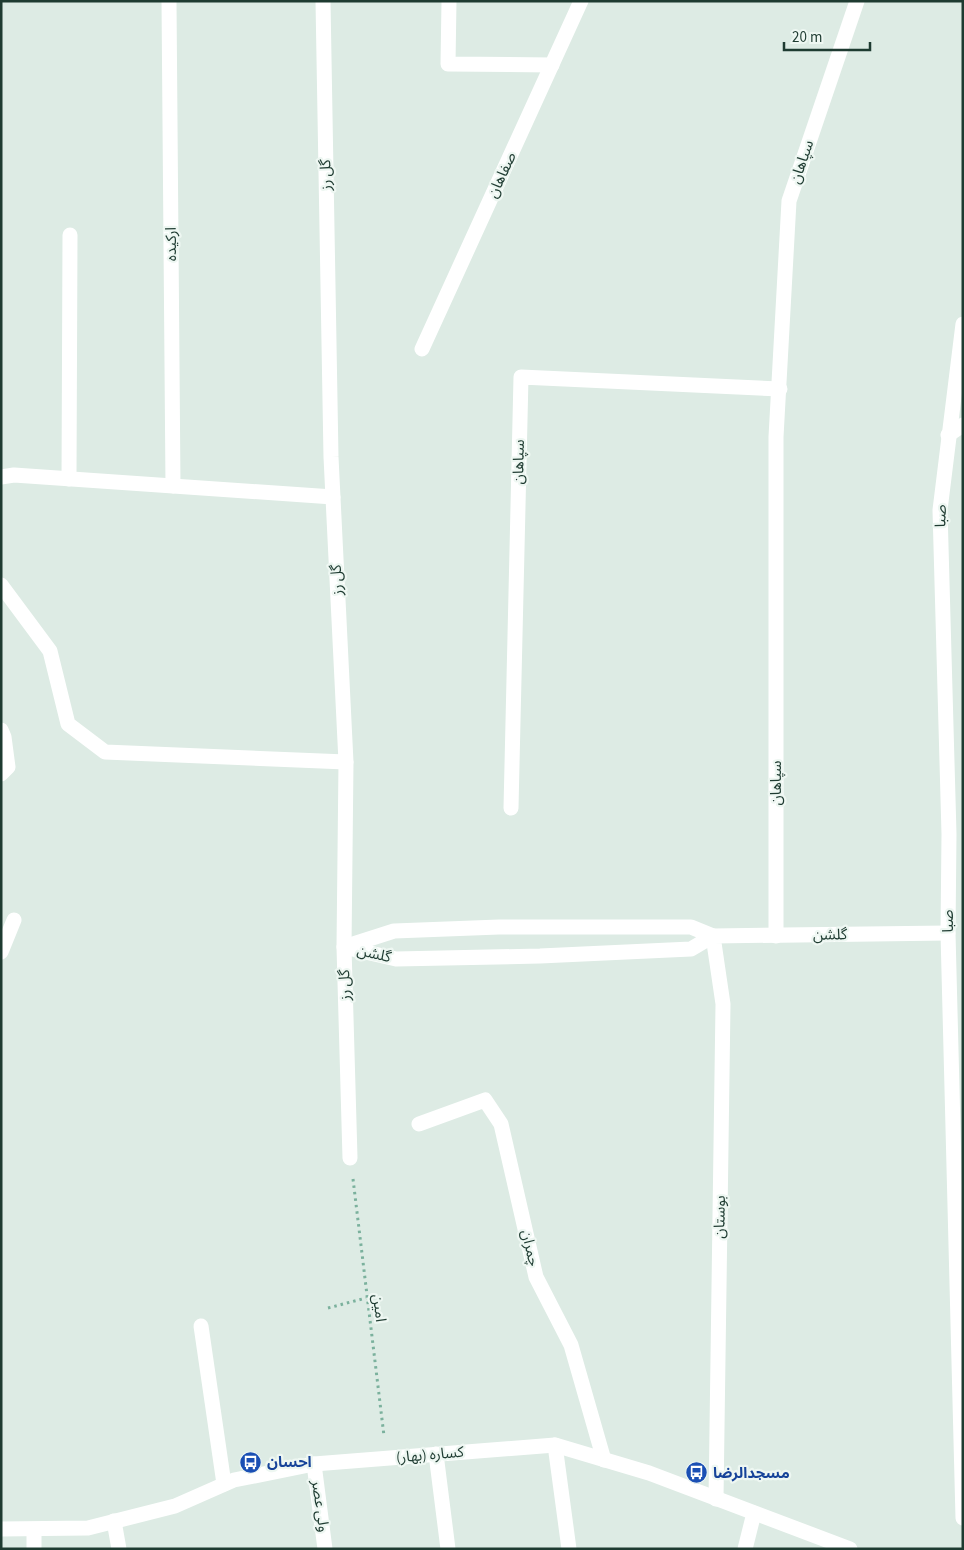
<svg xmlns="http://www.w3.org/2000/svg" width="964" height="1550" viewBox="0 0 964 1550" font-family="'Source Sans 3','Noto Sans Arabic',sans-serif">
  <rect width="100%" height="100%" fill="#ddebe4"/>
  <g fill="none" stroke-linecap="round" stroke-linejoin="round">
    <g stroke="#7bb19d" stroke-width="3" stroke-dasharray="2.5 4" stroke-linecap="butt">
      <polyline points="353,1179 384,1436"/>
      <polyline points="328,1308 366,1298"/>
    </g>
    <g stroke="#fff" stroke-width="15">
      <polyline points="169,1 173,486"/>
      <polyline points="323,1 331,457 346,762 344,947 350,1158"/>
      <polyline points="449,1 448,64 552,65"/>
      <polyline points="422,349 581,1"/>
      <polyline points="948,435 963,425"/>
      <polyline points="1,477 14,475 333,497"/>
      <polyline points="69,479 70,235"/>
      <polyline points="1,585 50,651 68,724 105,752 346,762"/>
      <polyline points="1,730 4,737 8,767 1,774"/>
      <polyline points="511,808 521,377 780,389"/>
      <polygon points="499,927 691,927 713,936 691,949 540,956 396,959 344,947 394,931"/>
      <polyline points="776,936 776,437 789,201 857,1"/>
      <polyline points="1,952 14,920"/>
      <polyline points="419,1124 485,1100 501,1124 536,1277 571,1345 604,1460"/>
      <polyline points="201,1326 224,1484"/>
      <polyline points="555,1445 569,1549"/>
      <polyline points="436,1454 448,1549"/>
      <polyline points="314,1464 325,1549"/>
      <polyline points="716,1499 723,1004 713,936 948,933"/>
      <polyline points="963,1518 948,933 949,834 940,510 963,324"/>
      <polyline points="114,1521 119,1549"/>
      <polyline points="1,1529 88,1528 175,1506 234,1480 314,1464 555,1445 649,1473 850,1549"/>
      <polyline points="34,1549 34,1530"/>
      <polyline points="745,1549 754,1513"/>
    </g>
  </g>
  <defs>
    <symbol id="bus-disc" viewBox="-11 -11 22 22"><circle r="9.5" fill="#1a4fb4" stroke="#eef7f2"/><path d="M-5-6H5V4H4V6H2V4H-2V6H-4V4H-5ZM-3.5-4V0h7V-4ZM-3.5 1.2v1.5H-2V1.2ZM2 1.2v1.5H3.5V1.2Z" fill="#fff"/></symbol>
  </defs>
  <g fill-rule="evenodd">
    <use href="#bus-disc" x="238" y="1450" width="25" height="25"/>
    <use href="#bus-disc" x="684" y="1460" width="25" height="25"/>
  </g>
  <g text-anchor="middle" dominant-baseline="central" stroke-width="4.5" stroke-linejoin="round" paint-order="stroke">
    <g font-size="15" fill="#1e3b31" stroke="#eef7f2">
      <text transform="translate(802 162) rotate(-71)">سپاهان</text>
      <text transform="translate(326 175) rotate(-91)">گل رز</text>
      <text transform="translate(502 175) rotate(-65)">صفاهان</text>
      <text transform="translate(171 244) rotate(-90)">ارکیده</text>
      <text transform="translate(519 462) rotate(-89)">سپاهان</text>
      <text transform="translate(941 516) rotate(-89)">صبا</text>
      <text transform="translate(337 580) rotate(-93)">گل رز</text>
      <text transform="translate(776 783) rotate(-90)">سپاهان</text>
      <text transform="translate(948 921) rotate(-90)">صبا</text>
      <text transform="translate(830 935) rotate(-1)">گلشن</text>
      <text transform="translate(374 954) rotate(13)">گلشن</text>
      <text transform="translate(345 985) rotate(-92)">گل رز</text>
      <text transform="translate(720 1217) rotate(-89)">بوستان</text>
      <text transform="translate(530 1248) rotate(77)">چمران</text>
      <text transform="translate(379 1308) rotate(83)">امین</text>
      <text transform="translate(430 1455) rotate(-5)">کساره (بهار)</text>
      <text transform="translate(320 1506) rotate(82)">ولی عصر</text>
    </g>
    <g font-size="15" font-weight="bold" fill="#164399" stroke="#eef7f2" text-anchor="start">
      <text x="267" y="1462">احسان</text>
      <text x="713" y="1473">مسجدالرضا</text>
    </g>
  </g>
  <rect width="964" height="1550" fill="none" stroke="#1e3b31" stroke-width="5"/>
  <path d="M784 42v8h86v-8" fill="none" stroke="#1e3b31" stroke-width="2.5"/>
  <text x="792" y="42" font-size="15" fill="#1e3b31" stroke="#eef7f2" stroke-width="4" paint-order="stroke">20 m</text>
</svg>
